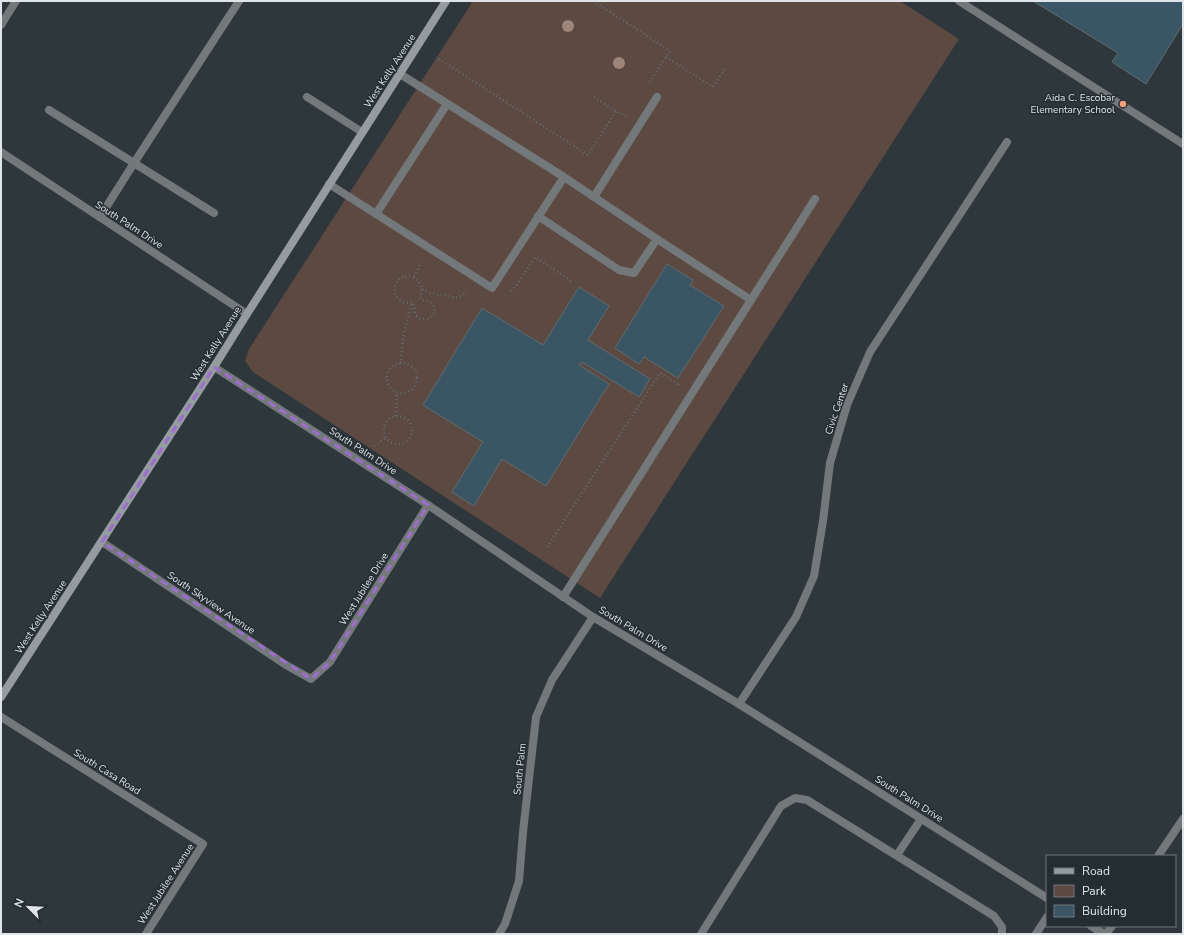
<svg xmlns="http://www.w3.org/2000/svg" width="1184" height="935" viewBox="0 0 1184 935" font-family="'Nunito Sans',sans-serif">
  <rect width="100%" height="100%" fill="#2e373c"/>
  <polygon fill="#5c4941" points="473,1 900,1 959,39 600,598 253,372 245,361 249,349"/>
  <g fill="#3a5664" stroke="#606b70">
    <polygon points="1033,1 1183,1 1183,24 1146,84 1112,62 1118,53"/>
    <polygon points="667,264 693,280 690,285 724,306 678,378 644,357 639,364 615,348"/>
    <polygon points="579,287 609,306 588,340 650,379 639,397 582,362 579,365 609,384 546,486 502,459 474,506 452,492 483,442 423,405 482,308 543,345"/>
  </g>
  <g fill="none" stroke-linecap="round" stroke-linejoin="round">
    <g stroke="#636b70" stroke-width="2.5" stroke-dasharray="1 3" stroke-linecap="butt">
      <polyline points="593,1 670,51 649,83"/>
      <polyline points="666,57 713,87 726,68"/>
      <polyline points="439,59 588,155 616,111 626,116"/>
      <polyline points="594,97 616,111"/>
      <path d="M405 276C417 276 425 285 420 297L422 300 429 301C444 312 424 327 416 315 414 311 415 307 413 302 394 307 387 283 405 276Z"/>
      <polyline points="414,277 421,262"/>
      <polyline points="422,289 439,296 445,295 455,298 459,297 467,292"/>
      <polyline points="511,291 516,286 535,257 571,281"/>
      <circle cx="402" cy="378" r="15"/>
      <polyline points="400,364 404,333 412,303"/>
      <polyline points="396,416 397,393"/>
      <circle cx="398" cy="430" r="14"/>
      <polyline points="374,446 386,438"/>
      <polyline points="547,547 660,373 678,384 679,382"/>
    </g>
    <g stroke="#73787a" stroke-width="8">
      <polyline points="959,1 1183,144"/>
      <polyline points="307,97 362,132"/>
      <polyline points="329,184 492,288 564,177 400,74"/>
      <polyline points="594,197 657,97"/>
      <polyline points="376,214 447,104"/>
      <polyline points="538,216 619,270 634,273 657,239 564,177"/>
      <polyline points="751,300 815,199"/>
      <polyline points="563,597 751,300 657,239"/>
      <polyline points="897,855 921,819"/>
      <polyline points="1158,856 1183,819"/>
      <polyline points="701,934 781,806 795,798 807,800 994,916 1002,927 1002,934"/>
      <polyline points="1036,934 1047,917"/>
      <polyline points="1106,934 1112,926"/>
    </g>
    <g stroke="#73787a" stroke-width="8">
      <polyline points="1,25 16,1"/>
      <polyline points="49,110 134,163 100,217"/>
      <polyline points="1,152 247,314"/>
      <polyline points="214,213 134,163 239,1"/>
      <polyline points="214,367 428,505 593,617 739,704 1047,898"/>
      <polyline points="102,542 286,665 311,679 330,662 428,505"/>
      <polyline points="739,704 796,617 814,576 823,521 830,463 847,405 870,352 1007,142"/>
      <polyline points="1,717 203,844 146,934"/>
      <polyline points="1091,926 1104,934"/>
      <polyline points="499,934 505,924 519,881 523,832 536,717 552,680 593,617"/>
    </g>
    <polyline stroke="#959ca0" stroke-width="8" points="1,697 214,367 247,314 446,1"/>
  </g>
  <g fill="#9e857a">
    <circle cx="568" cy="26" r="6"/>
    <circle cx="619" cy="63" r="6"/>
  </g>
  <path fill="none" stroke="#9e6dcd" stroke-width="3" stroke-dasharray="8 5" stroke-linejoin="round" d="M214 367 428 505 330 662 311 679 102 542Z"/>
  <circle fill="#f1a17c" stroke="#242d32" stroke-width="1.5" cx="1123" cy="104" r="4"/>
  <g text-anchor="middle" dominant-baseline="central" stroke-width="3" stroke-linejoin="round" paint-order="stroke">
    <g font-size="10" fill="#dfe5e8" stroke="#242d32">
      <text transform="translate(390 71) rotate(-57)">West Kelly Avenue</text>
      <text transform="translate(129 225) rotate(33)">South Palm Drive</text>
      <text transform="translate(216 344) rotate(-58)">West Kelly Avenue</text>
      <text transform="translate(837 409) rotate(-71)">Civic Center</text>
      <text transform="translate(363 451) rotate(33)">South Palm Drive</text>
      <text transform="translate(364 589) rotate(-58)">West Jubilee Drive</text>
      <text transform="translate(211 603) rotate(34)">South Skyview Avenue</text>
      <text transform="translate(41 617) rotate(-57)">West Kelly Avenue</text>
      <text transform="translate(633 629) rotate(31)">South Palm Drive</text>
      <text transform="translate(520 769) rotate(-84)">South Palm</text>
      <text transform="translate(107 772) rotate(32)">South Casa Road</text>
      <text transform="translate(909 799) rotate(32)">South Palm Drive</text>
      <text transform="translate(166 884) rotate(-57)">West Jubilee Avenue</text>
    </g>
    <g font-size="10" fill="#dfe5e8" stroke="#242d32" text-anchor="end">
      <text x="1115" y="98">Aida C. Escobar<tspan x="1115" dy="12">Elementary School</tspan></text>
    </g>
  </g>
  <rect width="1184" height="935" fill="none" stroke="#dfe5e8" stroke-width="4"/>
  <rect x="1046" y="855" width="130" height="72" fill="#242d32" stroke="#6f777b"/>
  <rect x="1054" y="868" width="20" height="6" fill="#959ca0" stroke="#6f777b"/>
  <text x="1082" y="875" font-size="12" fill="#dfe5e8">Road</text>
  <rect x="1054" y="885" width="20" height="12" fill="#5c4941" stroke="#6f777b"/>
  <text x="1082" y="895" font-size="12" fill="#dfe5e8">Park</text>
  <rect x="1054" y="905" width="20" height="12" fill="#3a5664" stroke="#6f777b"/>
  <text x="1082" y="915" font-size="12" fill="#dfe5e8">Building</text>
  <g transform="translate(28 907) rotate(294)" stroke="#242d32" stroke-width="3" paint-order="stroke">
  <path d="M0-3L7 15L0 10L-7 15Z" fill="#dfe5e8"/>
  <text y="-6" font-size="11" font-weight="bold" text-anchor="middle" fill="#dfe5e8">N</text>
  </g>
</svg>
